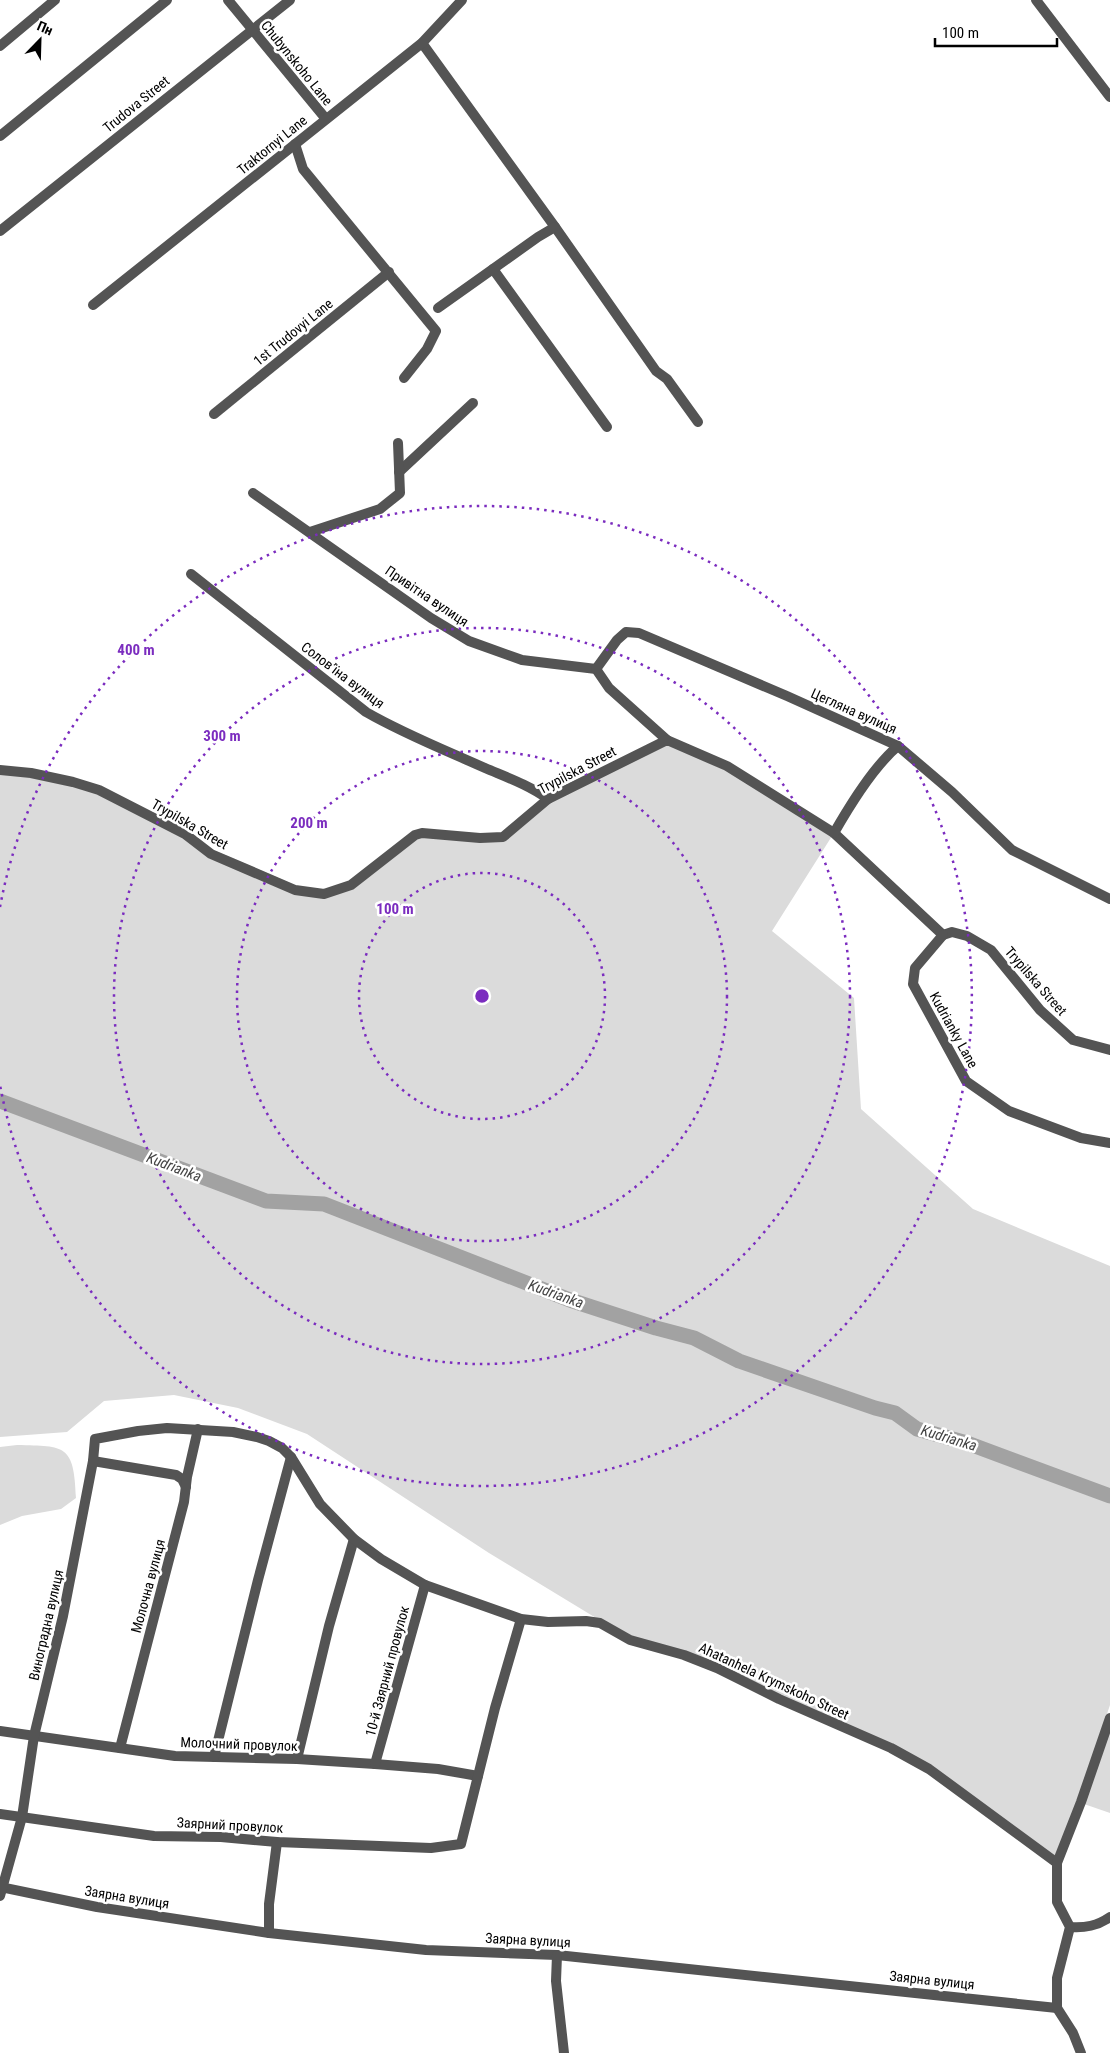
<svg xmlns="http://www.w3.org/2000/svg" width="1110" height="2053" viewBox="0 0 1110 2053" font-family="'Roboto Condensed',sans-serif">
  <rect width="100%" height="100%" fill="#fff"/>
  <g fill="#dbdbdb">
    <polygon points="667,744 725,770 832,836 772,931 854,998 861,1109 973,1209 1110,1266 1110,1705 1077,1802 1055,1858 892,1746 647,1644 601,1621 489,1553 307,1434 238,1408 174,1395 104,1401 67,1432 0,1437 0,774 31,777 72,785 97,793 183,837 325,898 416,839 423,836 504,841 550,802"/>
    <path d="M17 1445C66 1446 74 1445 76 1498L61 1509 22 1516 0 1525V1447Z"/>
    <polygon points="1110,1729 1110,1813 1084,1804"/>
  </g>
  <g fill="none" stroke-linecap="round" stroke-linejoin="round">
    <polyline stroke="#a2a2a2" stroke-width="15" points="0,1101 266,1201 324,1204 570,1300 656,1328 694,1338 739,1361 875,1408 895,1413 917,1429 967,1443 1110,1496"/>
    <g stroke="#545454" stroke-width="10">
      <polyline points="228,0 326,119"/>
      <polyline points="1036,0 1110,97"/>
      <polyline points="422,43 555,227 656,371 667,379 698,422"/>
      <polyline points="0,46 55,0"/>
      <polyline points="0,136 167,0"/>
      <polyline points="295,144 303,169 436,331 427,349 404,378"/>
      <polyline points="0,231 290,0"/>
      <polyline points="493,269 607,427"/>
      <polyline points="93,305 422,43 462,0"/>
      <polyline points="438,308 538,237 555,227"/>
      <polyline points="214,414 389,272"/>
      <polyline points="399,472 473,403"/>
      <polyline points="253,493 431,618 469,641 522,660 596,669 609,688 667,740"/>
      <polyline points="310,532 380,509 400,493 398,443"/>
      <path d="M191 574 366 712C404 734 445 750 485 768 506 777 529 785 548 799"/>
      <polyline points="596,669 617,640 626,632 639,633 787,696 898,746 952,792 1012,850 1110,899"/>
      <polyline points="0,770 31,773 73,782 99,790 185,834 211,854 295,890 324,894 351,885 415,835 422,833 480,838 503,837 548,799 667,740 727,766 834,833 943,935 952,932 967,936 991,950 1040,1010 1073,1040 1110,1050"/>
      <path d="M834 833C850 805 874 766 898 746"/>
      <polyline points="943,935 915,968 913,984 966,1081 1009,1111 1081,1138 1110,1143"/>
      <polyline points="93,1461 176,1475 182,1479 186,1487"/>
      <polyline points="0,1731 175,1756 297,1759 375,1764 438,1769 478,1776"/>
      <polyline points="120,1748 184,1502 187,1477 198,1429"/>
      <polyline points="214,1757 258,1580 291,1457"/>
      <polyline points="297,1759 329,1626 354,1539"/>
      <polyline points="375,1764 425,1585"/>
      <polyline points="0,1814 154,1836 221,1837 277,1842 431,1848 461,1844 495,1708 521,1619"/>
      <polyline points="0,1887 97,1907 269,1933 426,1950 557,1955 1057,2008"/>
      <polyline points="0,1896 22,1817 34,1736 63,1616 93,1461 95,1439 138,1431 167,1428 233,1432 257,1437 269,1441 282,1448 291,1457 320,1504 354,1539 381,1559 425,1585 521,1619 548,1622 586,1621 600,1623 630,1640 684,1655 717,1668 779,1699 891,1748 929,1769 1057,1863"/>
      <path d="M1070 1927C1085 1928 1097 1926 1110 1917"/>
      <polyline points="269,1933 269,1904 277,1842"/>
      <polyline points="557,1955 556,1981 564,2053"/>
      <polyline points="1081,2053 1073,2033 1057,2008 1057,1978 1070,1927 1057,1902 1057,1863 1081,1802 1110,1718"/>
    </g>
  </g>
  <g fill="none" stroke="#7b2cbf" stroke-width="2.5" stroke-dasharray="2.5 5">
    <circle cx="482" cy="996" r="123"/>
    <circle cx="482" cy="996" r="245"/>
    <circle cx="482" cy="996" r="368"/>
    <path d="M0 907A490 490 0 1 1 0 1085"/>
  </g>
  <g text-anchor="middle" dominant-baseline="central" stroke-width="5" stroke-linejoin="round" paint-order="stroke">
    <g font-size="14" fill="#000" stroke="#fff">
      <text transform="translate(297 63) rotate(51)">Chubynskoho Lane</text>
      <text transform="translate(136 104) rotate(-39)">Trudova Street</text>
      <text transform="translate(272 145) rotate(-39)">Traktornyi Lane</text>
      <text transform="translate(293 332) rotate(-39)">1st Trudovyi Lane</text>
      <text transform="translate(427 596) rotate(34)">Привітна вулиця</text>
      <text transform="translate(343 675) rotate(37)">Соловʼїна вулиця</text>
      <text transform="translate(854 711) rotate(24)">Цегляна вулиця</text>
      <text transform="translate(577 770) rotate(-28)">Trypilska Street</text>
      <text transform="translate(190 824) rotate(30)">Trypilska Street</text>
      <text transform="translate(1036 981) rotate(49)">Trypilska Street</text>
      <text transform="translate(954 1030) rotate(61)">Kudrianky Lane</text>
      <text transform="translate(148 1586) rotate(-75)">Молочна вулиця</text>
      <text transform="translate(46 1625) rotate(-77)">Виноградна вулиця</text>
      <text transform="translate(387 1671) rotate(-75)">10-й Заярний провулок</text>
      <text transform="translate(774 1681) rotate(25)">Ahatanhela Krymskoho Street</text>
      <text transform="translate(239 1744) rotate(2)">Молочний провулок</text>
      <text transform="translate(230 1825) rotate(3)">Заярний провулок</text>
      <text transform="translate(127 1897) rotate(9)">Заярна вулиця</text>
      <text transform="translate(528 1940) rotate(3)">Заярна вулиця</text>
      <text transform="translate(932 1980) rotate(6)">Заярна вулиця</text>
    </g>
    <g font-size="15" font-style="italic" fill="#434343" stroke="#fff">
      <text transform="translate(174 1167) rotate(21)">Kudrianka</text>
      <text transform="translate(556 1294) rotate(20)">Kudrianka</text>
      <text transform="translate(949 1438) rotate(17)">Kudrianka</text>
    </g>
  </g>
  <circle cx="482" cy="996" r="8" fill="#7b2cbf" stroke="#fff" stroke-width="2.5"/>
  <g font-size="15" text-anchor="middle" font-weight="bold" fill="#7b2cbf" stroke="#fff" stroke-width="5" stroke-linejoin="round" paint-order="stroke">
    <text x="136" y="655">400 m</text>
    <text x="222" y="741">300 m</text>
    <text x="309" y="828">200 m</text>
    <text x="395" y="914">100 m</text>
  </g>
  <g transform="translate(40 40) rotate(23)" stroke="#ffffff" stroke-width="4" paint-order="stroke">
  <path d="M0-4L9 19L0 12L-9 19Z" fill="#000000"/>
  <text y="-8" font-size="14" font-weight="bold" text-anchor="middle" fill="#000000">Пн</text>
  </g>
  <path d="M935 38v8h122v-8" fill="none" stroke="#000000" stroke-width="2.5"/>
  <text x="942" y="38" font-size="15" fill="#000000" stroke="#ffffff" stroke-width="4" paint-order="stroke">100 m</text>
</svg>
